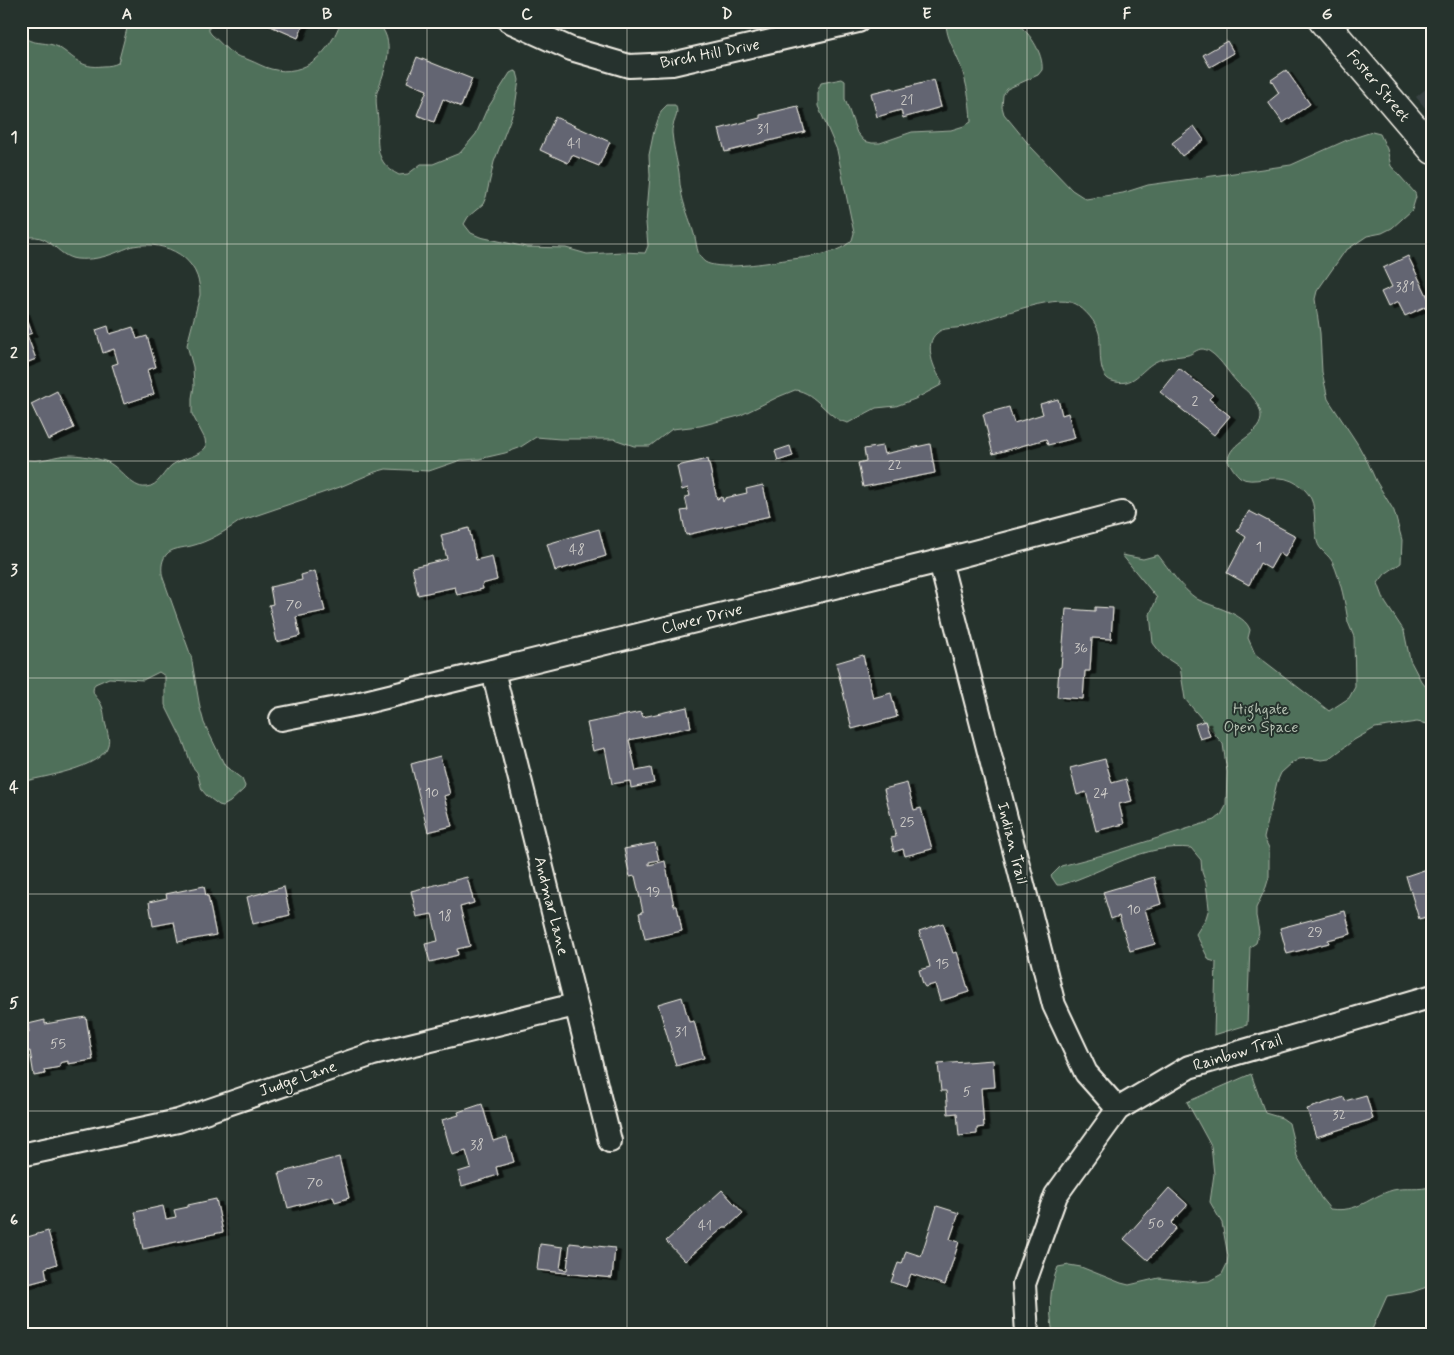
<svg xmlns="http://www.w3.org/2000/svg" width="1454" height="1355" viewBox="0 0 1454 1355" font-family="Mynerve,sans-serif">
  <defs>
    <filter id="shadow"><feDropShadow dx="5.5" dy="3" stdDeviation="0" flood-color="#0009"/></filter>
  </defs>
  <rect width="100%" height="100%" fill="#26332d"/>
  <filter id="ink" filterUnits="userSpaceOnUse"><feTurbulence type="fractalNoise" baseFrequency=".02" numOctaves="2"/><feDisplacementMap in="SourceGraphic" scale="10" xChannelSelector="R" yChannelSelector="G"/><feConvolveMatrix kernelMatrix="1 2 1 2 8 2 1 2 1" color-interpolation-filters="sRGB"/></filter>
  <g filter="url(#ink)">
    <polygon fill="#394242" points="1433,83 1433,117 1416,97"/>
    <g fill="#4f705a" stroke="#a2b0a1">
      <path d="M21 21H25C15 49 44 39 58 47 75 57 80 69 103 66 109 66 114 65 118 63L129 21H209V31L211 34C219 41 226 50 235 55 239 57 245 58 249 60 257 63 263 67 271 69 306 78 330 52 341 21H376C398 41 385 69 377 92 375 100 377 111 378 119 378 143 373 162 399 175L408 174 421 164H433L460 153 476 134 486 111 510 73 514 71 517 72 519 80 515 107 494 162 486 197 483 204 468 217 464 224 471 233 480 237 526 247 566 248 587 254 622 252 645 253 648 246 646 223 650 176 649 155 654 131 661 111 667 105H675C681 114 671 123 672 133 673 145 676 156 678 167 680 175 679 182 681 190 683 205 690 219 694 234 697 242 696 256 705 262 718 270 757 264 773 262 796 257 835 258 852 240L854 233 837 150 818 106V90L821 83 842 79 845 81V99L857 133 864 141 872 143H880L912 132 951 130 964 126 971 122C970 99 966 76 956 55 951 43 946 35 946 21 957 21 1006 19 1013 22 1028 28 1044 54 1042 70L1038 75 1007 89 1003 95 1002 107 1004 114 1031 147 1072 190 1086 199 1123 193 1148 185 1291 165 1347 140 1372 132 1380 134 1387 149 1391 166 1415 193 1416 197 1412 210 1392 228 1382 233 1367 236 1345 251 1317 291 1315 299 1320 333 1322 372 1328 399 1357 443 1368 463 1376 481 1394 511 1402 540 1401 563 1385 574 1378 583 1385 602 1404 631 1410 660 1421 681 1433 695V725L1417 722 1375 728 1354 740 1329 759 1322 760 1310 758 1299 759 1292 763 1281 773 1277 782 1264 838 1269 848V877L1266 887 1256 908V916L1259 932 1256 943 1250 947 1247 1025 1214 1035 1216 962 1209 960 1196 934 1206 918 1209 908 1206 883 1202 872 1201 860 1191 848C1144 843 1104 872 1061 885H1057L1051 876 1061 866 1110 853 1215 820 1221 815 1226 806 1227 772 1223 744 1185 699 1180 667 1163 656 1153 643 1150 614 1157 598 1122 555 1143 559 1158 555C1170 570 1181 588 1197 599 1212 607 1245 613 1250 630L1248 638 1255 654 1329 711 1349 698 1355 687 1354 637 1348 622C1346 606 1340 578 1333 563 1329 554 1319 551 1317 541 1311 516 1322 496 1292 481 1274 472 1252 486 1240 477 1235 473 1231 466 1228 461 1229 441 1259 437 1261 418 1262 406 1251 394 1242 387 1230 377 1223 360 1209 351 1207 350 1204 349 1202 349 1197 349 1192 354 1188 355 1178 357 1164 357 1155 362 1140 370 1134 388 1112 381 1096 376 1102 346 1099 333 1096 322 1085 309 1075 304 1056 292 986 321 962 327 955 329 943 327 937 333 923 344 934 370 942 381L941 385 915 399 896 406 876 408 848 423C827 419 817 392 795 390L778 397 739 416 700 426 672 429 650 446H634L614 439H560L536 437 519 448 505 453 479 459 461 460 429 471 386 469 375 472 340 487 240 521C226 531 208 542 191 546 183 548 171 548 166 555 161 561 161 571 163 578L191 656 200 708 204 723 225 766 242 779 245 786 244 789 230 802 223 806 219 805 207 796 202 790 197 772 192 766 183 741 165 705V676L159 672 143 680 109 678 95 684C90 694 96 695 101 704 104 709 104 716 105 722 107 730 110 738 108 745 103 768 41 777 21 782V459C42 464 52 455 71 455 81 455 95 458 105 461 120 466 131 489 146 487 159 486 163 472 172 465 182 458 199 457 206 447L205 439 192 414V398L194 386 193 367 187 345 200 295C201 258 167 240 133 246 127 248 120 251 115 253 102 258 90 260 77 259 55 257 51 229 21 239Z"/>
      <path d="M1251 1074 1265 1113 1282 1118 1289 1123 1297 1156 1321 1198 1330 1209C1359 1213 1368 1197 1393 1190 1406 1187 1419 1191 1433 1186V1285L1412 1292 1387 1296 1370 1334 1222 1332 1193 1334 1181 1330 1160 1328 1129 1334H1053C1049 1311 1049 1288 1058 1267L1069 1265 1081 1267 1121 1283 1129 1285 1159 1278 1197 1282 1209 1281 1222 1274 1227 1264 1228 1256 1222 1223 1210 1202 1214 1174 1211 1146 1187 1102Z"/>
    </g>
    <g fill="#646572" stroke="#f4f1e8" filter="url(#shadow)">
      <polygon points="259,21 305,21 298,38"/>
      <polygon points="1227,41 1234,53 1210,67 1203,55"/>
      <polygon points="417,57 472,79 461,107 443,99 434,122 417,115 427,90 407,82"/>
      <polygon points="1286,70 1310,104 1283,123 1268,102 1279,93 1271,80"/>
      <polygon points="934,80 941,107 903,118 901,110 877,117 871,93 892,88 896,90"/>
      <polygon points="798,106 805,132 725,152 719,129 760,118 760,115"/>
      <polygon points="555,117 610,142 599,166 572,155 568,163 540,150"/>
      <polygon points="1194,126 1204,140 1182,156 1172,143"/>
      <polygon points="1408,256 1431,304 1405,316 1398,302 1388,307 1381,292 1392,287 1383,268"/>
      <polygon points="24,311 32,333 27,335 36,359 21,365 21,312"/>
      <polygon points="108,326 110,334 133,327 137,339 147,336 156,367 147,370 154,394 124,404 112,365 118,363 114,349 103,353 96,330"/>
      <polygon points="1179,368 1213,395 1209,399 1230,416 1214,435 1160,392"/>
      <polygon points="57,391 74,428 48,440 31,404"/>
      <polygon points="1058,399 1062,415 1068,413 1075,438 1048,445 1046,439 993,454 983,414 1009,407 1014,423 1043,414 1040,404"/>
      <polygon points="930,444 935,473 863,487 858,463 866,461 864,449 882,446 884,454"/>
      <polygon points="790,446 793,456 778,461 775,451"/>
      <polygon points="708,459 717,499 722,497 723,502 725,498 747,493 746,489 763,485 770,516 686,535 681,511 688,510 685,497 690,496 688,488 682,490 677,466"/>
      <polygon points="1249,511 1296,536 1285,557 1279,553 1270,569 1260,563 1249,585 1227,573 1246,537 1237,531"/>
      <polygon points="469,528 476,560 492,556 497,580 482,584 483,589 457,595 455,587 418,595 412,567 447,559 441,535"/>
      <polygon points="599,529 606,556 555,571 547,544"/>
      <polygon points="315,571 325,611 296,617 300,636 277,642 269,605 273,604 270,587 302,580 301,575"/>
      <polygon points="1095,607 1113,608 1111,639 1092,638 1090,671 1085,671 1083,699 1057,697 1059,668 1061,667 1066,609 1095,611"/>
      <polygon points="863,655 873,698 891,693 897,717 852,729 836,663"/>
      <polygon points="687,707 691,727 629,740 636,771 651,768 654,783 631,788 630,781 612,784 605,748 593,751 587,723 641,712 643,717"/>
      <polygon points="1205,721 1210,736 1200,739 1195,724"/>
      <polygon points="440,756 450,794 444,796 452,826 428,832 411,764"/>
      <polygon points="1105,759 1112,783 1126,779 1132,801 1119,804 1124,824 1096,831 1086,792 1077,795 1070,768"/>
      <polygon points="907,783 914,810 921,808 932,849 905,856 903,849 894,852 891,838 896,837 884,789"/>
      <polygon points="655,843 659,860 649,862 649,865 665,861 674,906 677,906 682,931 645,939 639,913 643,912 635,876 630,877 624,849"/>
      <polygon points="1427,869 1430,879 1433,878 1433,915 1419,919 1406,876"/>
      <polygon points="467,877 474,903 460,907 470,946 457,949 458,955 430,962 425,944 438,941 432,914 417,917 411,891"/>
      <polygon points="1154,877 1161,904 1145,909 1155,944 1130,951 1119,916 1111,919 1103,892"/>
      <polygon points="204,886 206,896 208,896 216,935 178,942 174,922 153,926 149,902 167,898 166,894"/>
      <polygon points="284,887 290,915 253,924 247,897"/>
      <polygon points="1345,911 1351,934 1328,940 1329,943 1287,954 1280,928"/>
      <polygon points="943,923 953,953 957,952 969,992 940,1001 935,984 925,987 923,984 919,970 930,967 919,931"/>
      <polygon points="682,997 689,1022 694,1021 704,1058 676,1066 658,1004"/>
      <polygon points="86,1017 93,1060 68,1064 68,1061 60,1063 60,1067 44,1070 45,1074 34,1076 30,1051 25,1052 22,1035 29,1033 28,1024 45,1020 45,1024"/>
      <polygon points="993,1060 995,1087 981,1088 984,1127 977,1128 977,1134 959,1136 957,1113 948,1114 946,1091 941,1091 938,1064"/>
      <polygon points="1366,1095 1373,1119 1316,1137 1307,1109 1344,1097 1345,1101"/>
      <polygon points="482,1104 493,1141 507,1137 514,1162 496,1167 498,1175 462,1186 458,1172 471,1168 466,1151 452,1155 442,1120 459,1115 458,1112"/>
      <polygon points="339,1157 349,1198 335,1202 333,1196 288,1208 279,1173"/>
      <polygon points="1169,1188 1187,1204 1187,1206 1171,1223 1176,1228 1148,1260 1124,1239"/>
      <polygon points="722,1190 743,1213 728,1227 724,1227 685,1261 666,1241"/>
      <polygon points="216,1199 223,1232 143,1249 135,1212 163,1206 166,1219 176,1217 174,1210 188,1207 188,1205"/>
      <polygon points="937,1206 959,1213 950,1239 959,1242 945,1285 911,1274 906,1287 891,1282 898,1263 902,1264 906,1251 921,1256"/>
      <polygon points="48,1231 57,1264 45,1268 47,1279 21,1286 21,1245 25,1244 24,1238"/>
      <polygon points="570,1243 615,1248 612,1278 537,1270 540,1244 563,1247 560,1269 567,1270"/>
    </g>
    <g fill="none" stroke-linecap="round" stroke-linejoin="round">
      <defs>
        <g id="minor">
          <polyline points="509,21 571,49 629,66 672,64 858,21"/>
          <polyline points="940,561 1054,1005 1086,1073 1118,1109"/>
          <polyline points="493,671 610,1141"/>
          <polyline points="281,719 357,704 940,561 1122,513"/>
          <polyline points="21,1155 178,1121 373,1054 575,1005"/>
          <polyline points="1027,1334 1024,1284 1056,1195 1118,1109 1189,1067 1433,996"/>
        </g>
        <polyline id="tertiary" points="1323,21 1433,150"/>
      </defs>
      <use href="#minor" stroke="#f4f1e8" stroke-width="26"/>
      <use href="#tertiary" stroke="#f4f1e8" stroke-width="31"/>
      <use href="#minor" stroke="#26332d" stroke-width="22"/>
      <use href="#tertiary" stroke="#26332d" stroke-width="28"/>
    </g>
  </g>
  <path fill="none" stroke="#f4f1e8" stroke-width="1" stroke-opacity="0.55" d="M227 21V1334M427 21V1334M627 21V1334M827 21V1334M1027 21V1334M1227 21V1334M21 244H1433M21 461H1433M21 678H1433M21 894H1433M21 1111H1433"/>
  <g text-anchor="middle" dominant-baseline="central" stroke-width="4" stroke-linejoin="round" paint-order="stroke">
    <g font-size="14" fill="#d0ceca">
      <text x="907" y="100">21</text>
      <text x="763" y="129">31</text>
      <text x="574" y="144">41</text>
      <text x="1405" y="287">381</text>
      <text x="1195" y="401">2</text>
      <text x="895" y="465">22</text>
      <text x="1259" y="547">1</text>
      <text x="577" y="550">48</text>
      <text x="294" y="605">70</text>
      <text x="1081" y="648">36</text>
      <text x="432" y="793">10</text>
      <text x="1101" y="793">24</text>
      <text x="907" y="822">25</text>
      <text x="653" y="892">19</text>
      <text x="1134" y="910">10</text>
      <text x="445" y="916">18</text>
      <text x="1315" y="932">29</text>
      <text x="942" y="964">15</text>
      <text x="681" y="1032">31</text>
      <text x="58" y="1044">55</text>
      <text x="967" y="1092">5</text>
      <text x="1339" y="1115">32</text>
      <text x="477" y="1145">38</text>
      <text x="315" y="1183">70</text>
      <text x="1156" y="1224">50</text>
      <text x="705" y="1226">41</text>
    </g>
    <g font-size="16" fill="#f4f1e8" stroke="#26332d">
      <text transform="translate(710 54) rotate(-11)">Birch Hill Drive</text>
      <text transform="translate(1378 86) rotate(50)">Foster Street</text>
      <text transform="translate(702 619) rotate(-14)">Clover Drive</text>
      <text transform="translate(1012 843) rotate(76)">Indian Trail</text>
      <text transform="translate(551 906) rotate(76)">Andmar Lane</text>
      <text transform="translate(1238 1053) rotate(-17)">Rainbow Trail</text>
      <text transform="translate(298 1079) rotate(-19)">Judge Lane</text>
    </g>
    <g font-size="16" fill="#b2bdaf" stroke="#26332d">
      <text x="1261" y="709">Highgate<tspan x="1261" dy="18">Open Space</tspan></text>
    </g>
  </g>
  <rect width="1454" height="1355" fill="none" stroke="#26332d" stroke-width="55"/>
  <rect x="28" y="28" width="1398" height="1300" fill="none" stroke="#f4f1e8" stroke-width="2"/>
  <g font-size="16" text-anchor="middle" font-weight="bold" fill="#f4f1e8">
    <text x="127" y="19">A</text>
    <text x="327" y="19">B</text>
    <text x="527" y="19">C</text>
    <text x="727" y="19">D</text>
    <text x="927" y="19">E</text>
    <text x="1127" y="19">F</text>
    <text x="1327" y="19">G</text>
    <text x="14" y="142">1</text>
    <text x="14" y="358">2</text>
    <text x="14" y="575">3</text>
    <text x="14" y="792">4</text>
    <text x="14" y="1008">5</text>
    <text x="14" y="1225">6</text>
  </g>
</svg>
